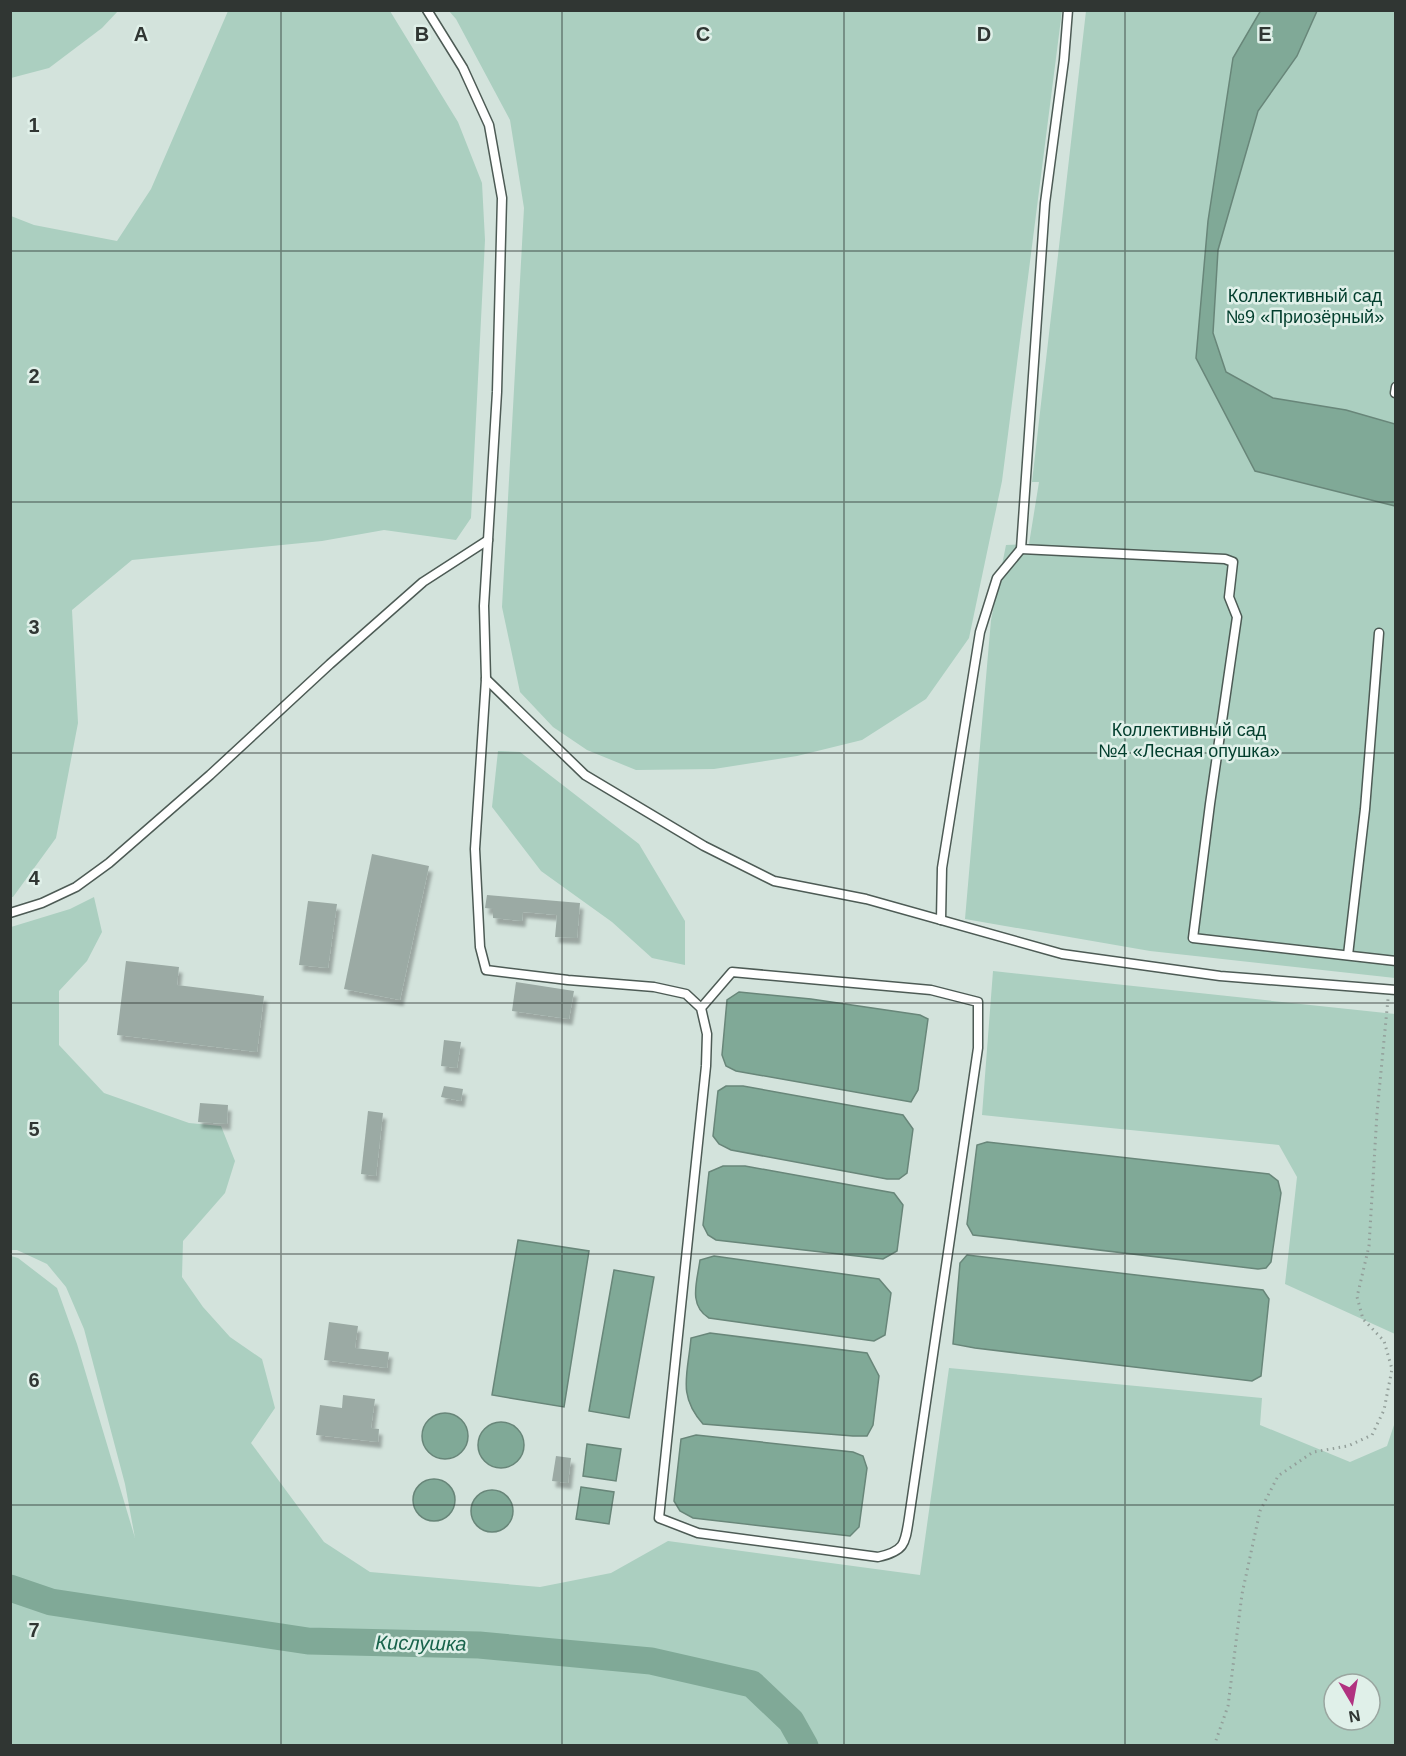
<svg xmlns="http://www.w3.org/2000/svg" width="1406" height="1756" viewBox="0 0 1406 1756" font-family="Helvetica,sans-serif">
  <defs>
    <filter id="shadow"><feDropShadow dx="3.5" dy="6" stdDeviation="1.5" flood-color="#0004"/></filter>
  </defs>
  <rect width="100%" height="100%" fill="#d3e3dc"/>
  <g fill="#abcfc0" fill-rule="evenodd">
    <polygon points="11,10 118,10 118,11 102,28 49,68 11,78"/>
    <polygon points="228,11 390,11 458,122 482,183 485,240 471,518 456,540 384,530 322,541 132,560 72,610 78,723 56,838 13,897 11,897 11,216 34,225 117,241 151,189"/>
    <polygon points="449,11 1062,11 1002,481 969,638 926,699 862,740 797,756 714,769 636,770 587,750 553,727 520,692 502,607 524,208 510,120 456,19"/>
    <polygon points="1086,11 1261,11 1233,58 1196,358 1255,471 1395,506 1395,978 1150,951 965,919 991,620 1006,545 1029,544 1039,482 1032,482"/>
    <polygon points="1317,11 1395,11 1395,424 1346,410 1273,398 1226,372 1213,333 1218,250 1258,111 1297,56"/>
    <polygon points="498,751 520,752 639,844 685,921 685,965 652,958 612,922 541,871 492,807"/>
    <path d="M94 897 102 932 87 961 59 991V1045L104 1093 189 1123 221 1126 235 1161 225 1193 183 1241 182 1277 203 1307 230 1337 262 1359 275 1408 251 1443 324 1542 370 1572 540 1587 611 1573 668 1541 920 1575 949 1368 1262 1398 1260 1425 1350 1462 1387 1446 1395 1422V1745H11V1256L18 1258 57 1288 77 1344 135 1538 125 1484 84 1329 66 1287 47 1264 17 1250H11V927L70 909ZM1334 1684H1370V1720H1334Z"/>
    <polygon points="993,971 1395,1014 1395,1334 1285,1284 1297,1177 1279,1145 982,1115"/>
  </g>
  <g fill="#80a997" stroke="#688679" stroke-width="1.5">
    <polygon points="1261,10 1317,11 1297,56 1258,111 1218,250 1213,333 1226,372 1273,398 1346,410 1395,424 1395,506 1255,471 1196,358 1208,221 1233,58"/>
    <polygon points="739,992 811,999 920,1015 928,1019 918,1090 911,1102 736,1071 726,1066 722,1055 727,1000"/>
    <polygon points="726,1086 743,1086 903,1115 913,1129 907,1173 899,1179 887,1179 731,1150 719,1144 713,1136 718,1091"/>
    <polygon points="987,1142 1269,1174 1278,1181 1281,1193 1271,1262 1266,1268 1258,1269 973,1235 967,1224 977,1145"/>
    <polygon points="723,1166 745,1166 894,1193 903,1205 897,1251 883,1259 716,1240 708,1235 703,1225 709,1172"/>
    <polygon points="518,1240 589,1251 564,1407 492,1395"/>
    <polygon points="967,1255 1263,1290 1269,1299 1261,1376 1252,1381 975,1348 953,1344 960,1263"/>
    <path d="M714 1256 879 1279 891 1293 885 1335 874 1341 709 1318C688 1305 697 1282 700 1260Z"/>
    <polygon points="614,1270 654,1277 629,1418 589,1411"/>
    <path d="M710 1333 867 1353 879 1376 873 1425 867 1436H853L703 1424C677 1395 688 1374 691 1338Z"/>
    <circle cx="445" cy="1436" r="23"/>
    <circle cx="501" cy="1445" r="23"/>
    <polygon points="696,1435 853,1452 863,1456 867,1468 859,1527 850,1536 693,1518 680,1511 674,1501 681,1439"/>
    <polygon points="587,1444 621,1449 616,1481 583,1476"/>
    <circle cx="434" cy="1500" r="21"/>
    <polygon points="581,1487 614,1492 609,1524 576,1519"/>
    <circle cx="492" cy="1511" r="21"/>
  </g>
  <g fill="none" stroke-linecap="round" stroke-linejoin="round">
    <polyline stroke="#80a997" stroke-width="27" points="10,1588 51,1602 308,1641 479,1645 651,1661 752,1684 791,1721 805,1746"/>
  </g>
  <g fill="#9baaa4" filter="url(#shadow)">
    <polygon points="372,854 429,866 400,1000 344,989"/>
    <polygon points="487,895 580,903 577,938 555,937 557,915 523,912 522,921 493,918 493,909 485,908"/>
    <polygon points="308,901 337,904 328,968 299,965"/>
    <polygon points="126,961 179,967 177,985 264,996 257,1052 117,1035"/>
    <polygon points="516,982 574,991 569,1019 512,1011"/>
    <polygon points="444,1040 461,1042 457,1068 441,1066"/>
    <polygon points="444,1086 463,1089 461,1101 441,1097"/>
    <polygon points="200,1103 228,1105 227,1124 198,1122"/>
    <polygon points="368,1111 383,1113 376,1176 361,1174"/>
    <polygon points="329,1322 358,1326 355,1348 389,1352 387,1368 324,1360"/>
    <polygon points="343,1395 375,1399 371,1428 379,1429 378,1442 316,1435 320,1405 342,1408"/>
    <polygon points="556,1456 571,1458 568,1483 552,1481"/>
  </g>
  <g fill="none" stroke-linecap="round" stroke-linejoin="round">
    <defs>
      <g id="lane">
        <path d="M427 10 463 68 489 125 502 198 497 392 484 606 486 679 475 849 480 947 486 970 568 980 654 987 686 994 701 1008 707 1034 706 1066 659 1518 698 1533 878 1557C905 1551 905 1544 909 1518L978 1048V1002L931 990 732 972 701 1008"/>
        <polyline points="1068,10 1064,60 1045,203 1021,549 1225,559 1233,562 1229,597 1237,617 1210,804 1193,938 1396,961"/>
        <polyline points="1395,393 1396,387"/>
        <polyline points="486,679 585,775 704,846 774,881 866,899 1062,954 1220,976 1396,990"/>
        <polyline points="10,913 42,903 76,887 109,863 210,775 330,664 423,582 488,540"/>
        <polyline points="941,920 942,868 980,632 997,578 1021,549"/>
        <polyline points="1348,955 1365,809 1379,633"/>
      </g>
    </defs>
    <use href="#lane" stroke="#4d5b55" stroke-width="11"/>
    <polyline stroke="#939f9a" stroke-width="3" stroke-dasharray="1.5 4.5" stroke-linecap="butt" points="1214,1746 1228,1706 1242,1594 1260,1511 1278,1476 1313,1452 1348,1446 1372,1435 1384,1410 1392,1369 1384,1341 1363,1319 1357,1297 1369,1246 1377,1113 1388,999"/>
    <use href="#lane" stroke="#fff" stroke-width="8"/>
  </g>
  <path fill="none" stroke="#303633" stroke-width="1.5" stroke-opacity="0.55" d="M281 10V1746M562 10V1746M844 10V1746M1125 10V1746M10 251H1396M10 502H1396M10 753H1396M10 1003H1396M10 1254H1396M10 1505H1396"/>
  <g text-anchor="middle" dominant-baseline="central" stroke-width="5" stroke-linejoin="round" paint-order="stroke">
    <g font-size="18" fill="#023e2d" stroke="#e0f0e9">
      <text x="1305" y="296">Коллективный сад<tspan x="1305" dy="21">№9 «Приозёрный»</tspan></text>
      <text x="1189" y="730">Коллективный сад<tspan x="1189" dy="21">№4 «Лесная опушка»</tspan></text>
    </g>
    <g font-size="20" font-style="italic" fill="#18634b" stroke="#e0f0e9">
      <text transform="translate(421 1643) rotate(1)">Кислушка</text>
    </g>
  </g>
  <g font-size="20" text-anchor="middle" font-weight="bold" fill="#303633" stroke="#e0f0e9" stroke-width="5" stroke-linejoin="round" paint-order="stroke">
    <text x="141" y="41">A</text>
    <text x="422" y="41">B</text>
    <text x="703" y="41">C</text>
    <text x="984" y="41">D</text>
    <text x="1265" y="41">E</text>
    <text x="34" y="132">1</text>
    <text x="34" y="383">2</text>
    <text x="34" y="634">3</text>
    <text x="34" y="885">4</text>
    <text x="34" y="1136">5</text>
    <text x="34" y="1387">6</text>
    <text x="34" y="1637">7</text>
  </g>
  <rect width="1406" height="1756" fill="none" stroke="#303633" stroke-width="24"/>
  <g transform="translate(1352 1702) rotate(170)"><circle r="28" fill="#e0f0e9" stroke="#9aa6a0" stroke-width="1.5"/>
  <path d="M0-4.5L10 22L0 15L-10 22Z" fill="#b13280"/>
  <text y="-9" font-size="16" font-weight="bold" text-anchor="middle" fill="#303633">N</text>
  </g>
</svg>
